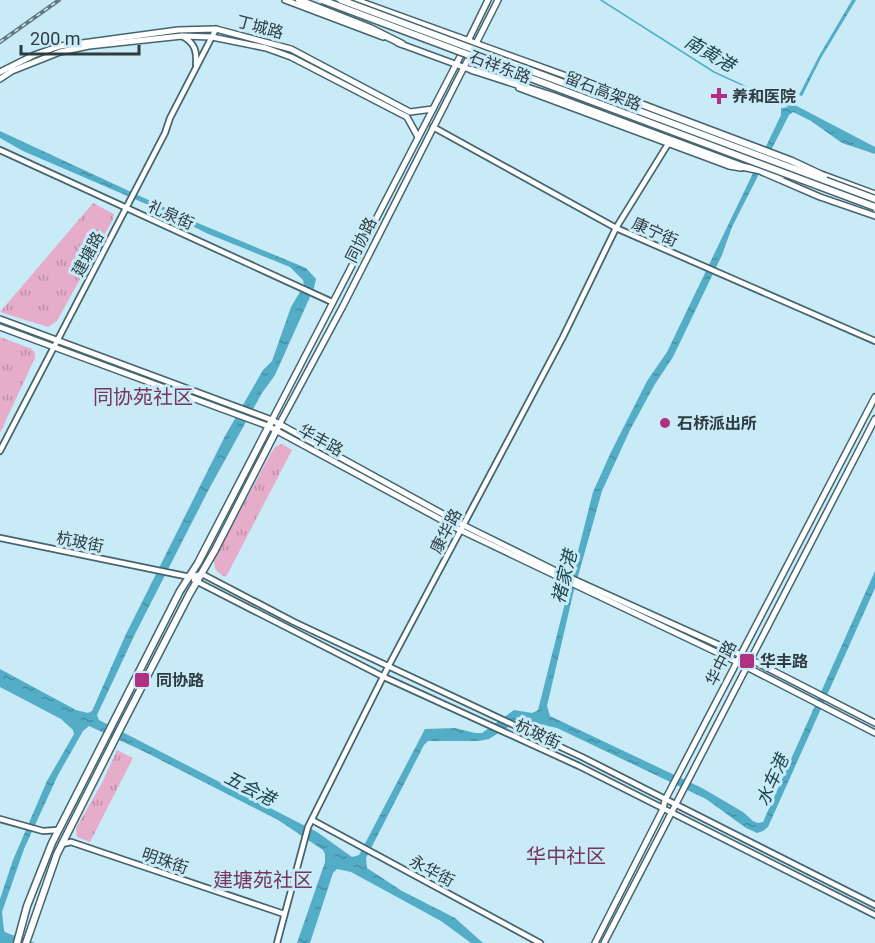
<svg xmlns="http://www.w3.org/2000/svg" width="875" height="943" viewBox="0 0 875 943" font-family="Roboto,'Noto Sans SC',sans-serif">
  <defs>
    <pattern id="grass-tufts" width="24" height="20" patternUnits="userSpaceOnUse" patternTransform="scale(1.5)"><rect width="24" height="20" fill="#e6adcb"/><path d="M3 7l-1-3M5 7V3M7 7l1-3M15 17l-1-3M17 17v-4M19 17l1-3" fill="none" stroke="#bb8ea6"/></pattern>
    <pattern id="water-ripples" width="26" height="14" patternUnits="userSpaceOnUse" patternTransform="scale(1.5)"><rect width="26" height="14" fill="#53adc7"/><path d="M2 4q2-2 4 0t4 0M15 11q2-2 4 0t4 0" fill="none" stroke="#458ea3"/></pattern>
  </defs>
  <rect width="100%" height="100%" fill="#c8ebf7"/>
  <g fill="url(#grass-tufts)">
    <polygon points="93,203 112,213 114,214 113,219 57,321 48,327 0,312"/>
    <polygon points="0,337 32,349 35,353 35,358 0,433"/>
    <path d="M282 444 292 450 226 577C217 573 214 570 214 560L271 453 276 446Z"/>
    <polygon points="117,750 133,758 90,842 77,837 76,828 102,783"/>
  </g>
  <g fill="url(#water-ripples)">
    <polygon points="852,0 856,0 821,58 802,96 799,95 819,56"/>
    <polygon points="791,103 875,147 875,154 842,143 811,121 793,112 789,115 732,227 722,255 673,357 655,384 630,430 602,491 573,594 547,706 550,716 702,788 743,812 753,821 758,823 763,822 875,571 875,588 768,827 763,831 757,833 746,828 706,799 557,728 525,721 516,722 489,739 479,741 428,741 424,745 366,858 367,868 402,891 455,918 483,943 471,943 441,921 351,872 337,869 333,873 310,943 297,943 325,862 325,854 323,850 278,820 145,752 89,726 83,731 58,775 24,849 2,912 4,931 7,933 35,943 0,943 0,899 13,860 47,781 74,734 73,730 61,719 0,687 0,669 76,710 88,713 92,711 126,634 225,436 263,370 272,361 291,307 304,285 303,280 290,267 206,233 167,213 23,151 0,138 0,131 200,224 306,268 316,279 314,288 275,375 262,393 209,489 136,632 97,715 99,720 317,832 352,857 359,855 425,729 455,728 475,733 482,733 514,710 532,713 538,710 593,492 611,452 647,381 667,352 781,115 781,108 789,107"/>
  </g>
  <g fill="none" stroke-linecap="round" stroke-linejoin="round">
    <polyline stroke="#53adc7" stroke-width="1.5" points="601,0 714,72 790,107"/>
    <defs>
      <g id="tertiary">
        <path d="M182 36C195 43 197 51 196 65"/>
        <polyline points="433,127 616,228 875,341"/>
        <polyline points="0,150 332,302"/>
        <polyline points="0,451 165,133 170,118 216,29"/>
        <polyline points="0,538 190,577 202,574 294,622 582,757 875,905"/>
        <polyline points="194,580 384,677 579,766 875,915"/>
        <polyline points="0,819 43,831 58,830"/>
        <polyline points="312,820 540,943"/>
        <polyline points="62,844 71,842 284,914"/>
        <polyline points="277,943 308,827 388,667 563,337 616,228 668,144"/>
      </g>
      <g id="secondary">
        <polyline points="285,0 383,37"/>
        <polyline points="356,0 583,82"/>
        <polyline points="468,41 488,0"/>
        <polyline points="398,43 474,71"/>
        <polyline points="0,72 34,55 60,46 178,30 216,29 291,49 410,112 433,109"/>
        <polyline points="0,79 12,71 60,52 89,46 182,36 212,37 266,48 291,57 407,117 418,137"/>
        <polyline points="519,88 729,166 741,168"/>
        <polyline points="762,172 820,197 875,216"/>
        <polyline points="821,174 875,194"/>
        <polyline points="0,319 272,420 463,525 566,576 750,659 875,723"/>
        <polyline points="0,327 268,426 460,530 737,662 875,733"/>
        <polyline points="272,420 464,49"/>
        <polyline points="279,425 343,306 498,0"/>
        <polyline points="595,943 663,809 665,800 875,397"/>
        <polyline points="604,943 875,419"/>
      </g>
      <g id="primary">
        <polyline points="17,943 27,906 52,843 180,591 198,563 272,420"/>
        <polyline points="26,943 57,854 121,727 189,595 215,550 279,425"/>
      </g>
      <g id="trunk">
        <polyline points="299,0 370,28 402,44"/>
        <polyline points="472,70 553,96 744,167 783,175"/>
      </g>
    </defs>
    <use href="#tertiary" stroke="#45646e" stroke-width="8"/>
    <use href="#secondary" stroke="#45646e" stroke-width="8"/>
    <use href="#primary" stroke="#45646e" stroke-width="9"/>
    <use href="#trunk" stroke="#45646e" stroke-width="9"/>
    <use href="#tertiary" stroke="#fff" stroke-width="4.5"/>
    <use href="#secondary" stroke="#fff" stroke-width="5"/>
    <use href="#primary" stroke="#fff" stroke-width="6"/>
    <use href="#trunk" stroke="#fff" stroke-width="6"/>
    <defs>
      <polyline id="rail" points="0,42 59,0"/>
    </defs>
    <use href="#rail" stroke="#62787f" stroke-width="4"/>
    <use href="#rail" stroke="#c8ebf7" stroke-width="1.5" stroke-dasharray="4.5" stroke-linecap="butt"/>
    <defs>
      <g id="trunk-bridge">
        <polyline points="322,0 875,207"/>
        <polyline points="341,0 875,199"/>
        <polyline points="580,81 792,161 824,176"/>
      </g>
    </defs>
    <use href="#trunk-bridge" stroke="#45646e" stroke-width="9" stroke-linecap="butt"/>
    <use href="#trunk-bridge" stroke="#fff" stroke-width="6"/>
  </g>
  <g fill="#af3282" stroke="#c8ebf7" stroke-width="2">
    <path d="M716 87h6v6h6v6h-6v6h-6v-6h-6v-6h6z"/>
    <circle cx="665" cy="423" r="6"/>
    <rect x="739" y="653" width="16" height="16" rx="3"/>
    <rect x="134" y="672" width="16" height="16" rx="3"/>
  </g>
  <g text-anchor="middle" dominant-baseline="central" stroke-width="6" stroke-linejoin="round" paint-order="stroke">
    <g font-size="16" fill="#2e3c41" stroke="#c8ebf7">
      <text transform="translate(260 27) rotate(15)">丁城路</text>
      <text transform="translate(500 67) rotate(21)">石祥东路</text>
      <text transform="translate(603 91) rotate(21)">留石高架路</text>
      <text transform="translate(171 215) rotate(24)">礼泉街</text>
      <text transform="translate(655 232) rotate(24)">康宁街</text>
      <text transform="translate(361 240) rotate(-63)">同协路</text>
      <text transform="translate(88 254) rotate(-62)">建塘路</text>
      <text transform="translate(321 440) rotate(29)">华丰路</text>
      <text transform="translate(446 531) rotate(-62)">康华路</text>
      <text transform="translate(80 542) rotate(11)">杭玻街</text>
      <text transform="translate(721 663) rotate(-63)">华中路</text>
      <text transform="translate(538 734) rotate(25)">杭玻街</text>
      <text transform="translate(165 861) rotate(19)">明珠街</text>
      <text transform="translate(432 871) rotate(28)">永华街</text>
    </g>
    <g font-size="16" font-weight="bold" fill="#2e3c41" stroke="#c8ebf7" text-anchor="start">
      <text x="732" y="96">养和医院</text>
      <text x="677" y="423">石桥派出所</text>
      <text x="760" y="661">华丰路</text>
      <text x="156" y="680">同协路</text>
    </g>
    <g font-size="18" font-style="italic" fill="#1c4551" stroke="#c8ebf7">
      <text transform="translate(710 53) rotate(30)">南黄港</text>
      <text transform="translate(564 577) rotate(-76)">褚家港</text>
      <text transform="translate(772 780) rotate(-66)">水车港</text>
      <text transform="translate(250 788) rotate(27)">五会港</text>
    </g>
    <g font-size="20" fill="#76375c" stroke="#c8ebf7">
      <text x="143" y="397">同协苑社区</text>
      <text x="566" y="856">华中社区</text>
      <text x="263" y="880">建塘苑社区</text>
    </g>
  </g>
  <path d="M21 45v9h118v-9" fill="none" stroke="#2e3c41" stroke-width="3"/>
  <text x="30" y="45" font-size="18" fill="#2e3c41" stroke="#c8ebf7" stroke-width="4.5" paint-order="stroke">200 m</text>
</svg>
